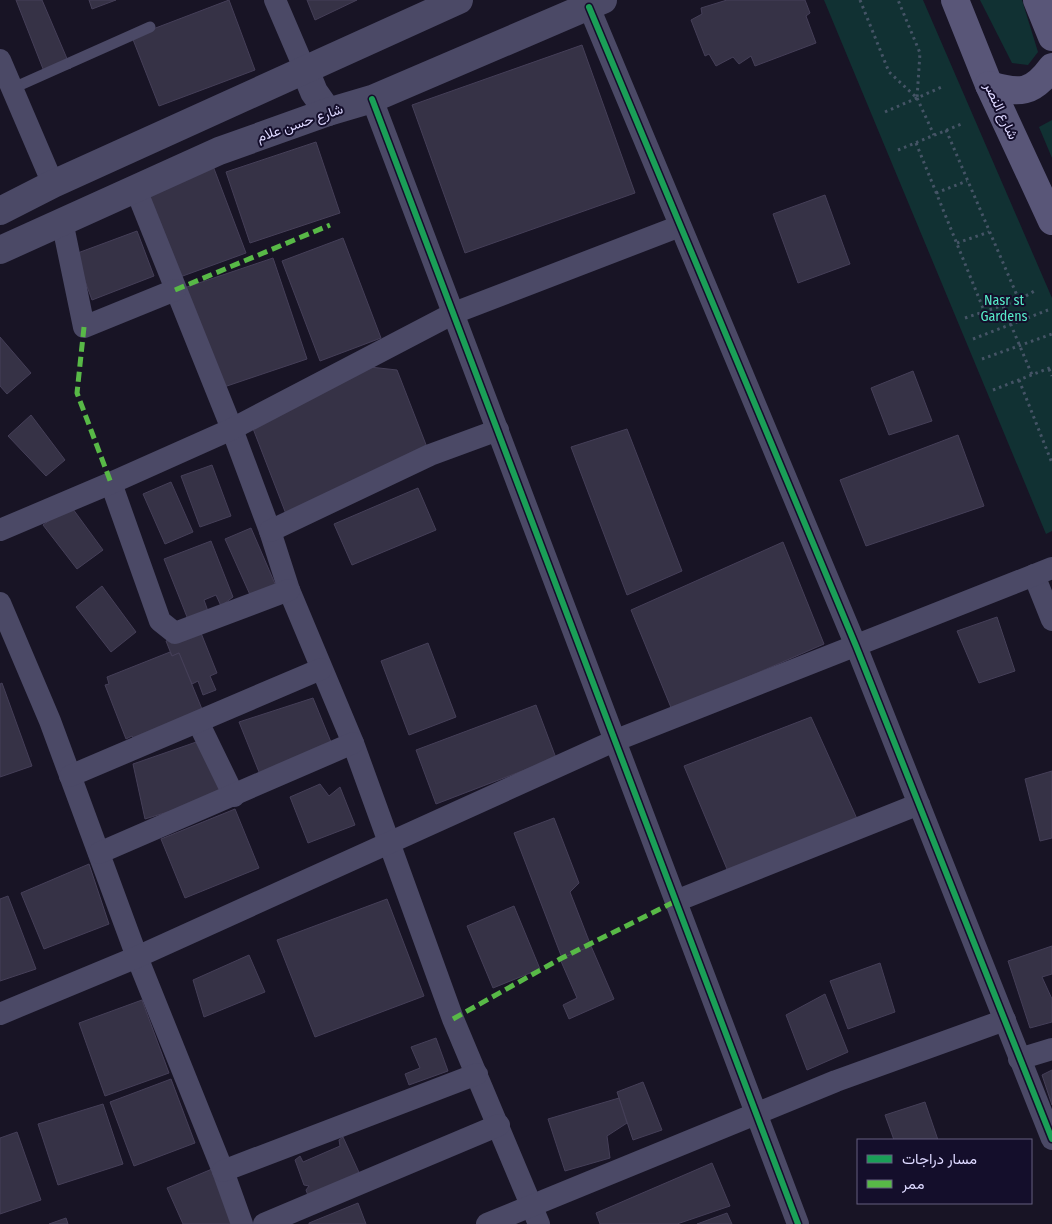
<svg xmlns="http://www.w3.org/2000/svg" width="1052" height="1224" viewBox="0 0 1052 1224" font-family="'Fira Sans Condensed',Vazirmatn,sans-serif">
  <rect width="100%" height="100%" fill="#181425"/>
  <g fill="#113133">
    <polygon points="824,0 923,0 1052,298 1052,531 1046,534"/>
    <polygon points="980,0 1022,0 1038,52 1028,65 1012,63"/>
    <polygon points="1052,120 1052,158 1039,127"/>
  </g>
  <g fill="#363246" stroke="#453f58">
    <polygon points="16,0 42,0 71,68 45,74"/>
    <polygon points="89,0 116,0 92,9"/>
    <polygon points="229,0 255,70 159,106 132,37"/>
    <polygon points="307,0 357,0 315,20"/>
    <polygon points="727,0 805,0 810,13 806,16 816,43 755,66 751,56 739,64 733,57 716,66 709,54 705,56 691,20 702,14 701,8"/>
    <polygon points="582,45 635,193 465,253 412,105"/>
    <polygon points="316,142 340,213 250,243 226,172"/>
    <polygon points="213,166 246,253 180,277 147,191"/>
    <polygon points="825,195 850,264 798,283 773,214"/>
    <polygon points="137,231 154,276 92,300 75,254"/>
    <polygon points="343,238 381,338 320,361 282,261"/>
    <polygon points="273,258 307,359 218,389 184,288"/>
    <polygon points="0,337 31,373 7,394 0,386"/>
    <polygon points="370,367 397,370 430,455 286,514 252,426"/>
    <polygon points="913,371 932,421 889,435 871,388"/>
    <polygon points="31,415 65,460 46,476 8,436"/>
    <polygon points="627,429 682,571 627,595 571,447"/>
    <polygon points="958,435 984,506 866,546 840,480"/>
    <polygon points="212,465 231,516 200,527 181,476"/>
    <polygon points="171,482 193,532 165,544 143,494"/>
    <polygon points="418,488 436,530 352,565 334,524"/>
    <polygon points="70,505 103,550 77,569 43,525"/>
    <polygon points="251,528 276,586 251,597 225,539"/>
    <polygon points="211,541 233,597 221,606 216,595 204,600 209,614 189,622 164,559"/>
    <polygon points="783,542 824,644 672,710 631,610"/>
    <polygon points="102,586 136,632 111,652 76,607"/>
    <polygon points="997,617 1015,671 979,683 957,631"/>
    <polygon points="199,628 217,673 210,676 216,690 203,695 198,681 192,684 179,653 172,656 166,641"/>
    <polygon points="428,643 456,717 409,735 381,661"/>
    <polygon points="170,652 172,656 179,653 204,714 135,741 132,736 126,739 105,685 109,684 107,677"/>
    <polygon points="2,683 32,766 0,777 0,684"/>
    <polygon points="313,698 333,747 261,777 239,722"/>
    <polygon points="536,705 556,758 436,804 416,750"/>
    <polygon points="811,717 858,821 729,874 684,766"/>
    <polygon points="202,740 225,794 145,819 133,764"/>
    <polygon points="1052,771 1052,838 1040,841 1025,779"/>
    <polygon points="320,784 329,796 340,787 355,825 308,843 290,797"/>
    <polygon points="235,809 259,868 185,898 161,839"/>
    <polygon points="554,818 579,883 570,892 591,946 562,958 514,833"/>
    <polygon points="89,864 109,924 44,949 21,893"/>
    <polygon points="8,896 36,969 0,981 0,899"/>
    <polygon points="387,899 424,996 315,1037 277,940"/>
    <polygon points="514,906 540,969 493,988 467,926"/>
    <polygon points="591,946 614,999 569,1019 563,1005 577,998 560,959"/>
    <polygon points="1052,946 1052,974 1042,977 1052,999 1052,1022 1030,1028 1008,961"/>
    <polygon points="249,955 265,992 204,1017 193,980"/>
    <polygon points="880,963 895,1012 848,1029 830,981"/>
    <polygon points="825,994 848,1052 807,1070 786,1015"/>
    <polygon points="142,1000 169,1073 105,1096 79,1023"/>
    <polygon points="436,1038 448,1071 409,1085 405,1074 420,1068 411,1047"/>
    <polygon points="1052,1070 1052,1105 1042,1075"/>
    <polygon points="171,1079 195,1143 134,1166 110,1102"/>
    <polygon points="643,1082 662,1130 633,1140 617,1092"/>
    <polygon points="619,1098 627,1123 607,1136 610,1158 565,1171 548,1119"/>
    <polygon points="925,1102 938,1140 894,1140 885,1115"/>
    <polygon points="103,1104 123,1164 58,1185 38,1124"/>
    <polygon points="17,1132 41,1200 0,1214 0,1138"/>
    <polygon points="343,1137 362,1179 310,1201 306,1190 309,1186 304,1185 295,1160 300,1156 303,1162 340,1146 339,1140"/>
    <polygon points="712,1163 730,1206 677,1224 600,1224 596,1213"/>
    <polygon points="212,1169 232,1224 183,1224 167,1188"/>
    <polygon points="358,1203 366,1224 309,1224 309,1223"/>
    <polygon points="727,1213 732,1224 697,1224"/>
    <polygon points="66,1218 68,1224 49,1224"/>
  </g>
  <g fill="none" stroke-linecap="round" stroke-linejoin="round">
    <g stroke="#455466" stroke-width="3" stroke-dasharray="2.5 4" stroke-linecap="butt">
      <polyline points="860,0 889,72 917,98 920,53 898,0"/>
      <polyline points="917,98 934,135"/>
      <polyline points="885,112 944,86"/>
      <polyline points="946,130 1019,300"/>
      <polyline points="916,143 985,313"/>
      <polyline points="898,150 964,123"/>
      <polyline points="936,193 967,181"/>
      <polyline points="957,243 989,232"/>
      <polyline points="1003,306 1032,375"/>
      <polyline points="965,318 1019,300 1036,290"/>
      <polyline points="973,339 1048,310"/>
      <polyline points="982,359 1052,334"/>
      <polyline points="1049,369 1052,376"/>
      <polyline points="1019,380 1052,463"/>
      <polyline points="993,390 1052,367"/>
    </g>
    <polyline stroke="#4b4966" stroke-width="11" points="11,89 150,27"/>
    <g stroke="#4b4966" stroke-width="22">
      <polyline points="275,0 305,70"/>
      <polyline points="589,7 856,646 1052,1139"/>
      <polyline points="0,60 53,184"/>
      <polyline points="372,99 798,1224"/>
      <polyline points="135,187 232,429 270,531 289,590 353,743 453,1019 539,1224"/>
      <polyline points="62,221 84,327 175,290"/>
      <polyline points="111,483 160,621 175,633 289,590"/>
      <polyline points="0,530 111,483 232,429 454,313 680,226"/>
      <polyline points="270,531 430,455 498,430"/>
      <polyline points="1034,575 1052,620"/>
      <polyline points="0,603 50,721 137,957 223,1171 242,1224"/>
      <polyline points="198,722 234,796"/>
      <polyline points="70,776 321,669"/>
      <polyline points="99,853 353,743"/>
      <polyline points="676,901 919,804"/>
      <polyline points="0,1014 137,957 614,741 1052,568"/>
      <polyline points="1019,1059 1052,1049"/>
      <polyline points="223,1171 477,1074"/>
      <polyline points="264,1224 499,1125"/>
      <polyline points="487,1224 836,1081 1005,1020"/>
    </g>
    <g stroke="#4b4966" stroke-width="28">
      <polyline points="305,70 314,92 328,112"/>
      <polyline points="0,211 53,184 459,0"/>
      <polyline points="0,250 219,151 328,112 372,99 603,0"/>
    </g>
    <g stroke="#595678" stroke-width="28">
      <polyline points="955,0 989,85 1052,221"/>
      <polyline points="1037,0 1052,37"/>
      <path d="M989 85C1020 94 1032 94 1052 67"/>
    </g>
    <g stroke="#58b947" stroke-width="5" stroke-dasharray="10 5" stroke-linecap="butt">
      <polyline points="175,290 330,225"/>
      <polyline points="84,327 77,393 111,483"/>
      <polyline points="453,1019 560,959 676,901"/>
    </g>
    <defs>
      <g id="cycleway">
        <polyline points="589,7 856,646 1052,1139"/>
        <polyline points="372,99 798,1224"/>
      </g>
    </defs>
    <use href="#cycleway" stroke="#140e2b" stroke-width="9"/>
    <use href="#cycleway" stroke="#1a9f57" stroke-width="6"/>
  </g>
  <g text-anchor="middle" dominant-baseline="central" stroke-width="4" stroke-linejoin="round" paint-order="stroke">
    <g font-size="14" fill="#ddd8ff" stroke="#140e2b">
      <text transform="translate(1001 111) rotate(65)">شارع النصر</text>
      <text transform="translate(300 123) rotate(-19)">شارع حسن علام</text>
    </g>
    <g font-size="14" fill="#57ecc9" stroke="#140e2b">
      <text x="1004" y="300">Nasr st<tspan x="1004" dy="16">Gardens</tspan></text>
    </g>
  </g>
  <rect x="857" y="1139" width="175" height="65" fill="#140e2b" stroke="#645f80"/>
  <rect x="867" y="1155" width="25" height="8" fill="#1a9f57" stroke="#645f80"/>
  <text x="902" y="1164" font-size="15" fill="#ddd8ff">مسار دراجات</text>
  <rect x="867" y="1180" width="25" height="8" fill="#58b947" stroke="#645f80"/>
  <text x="902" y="1189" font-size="15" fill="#ddd8ff">ممر</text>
</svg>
